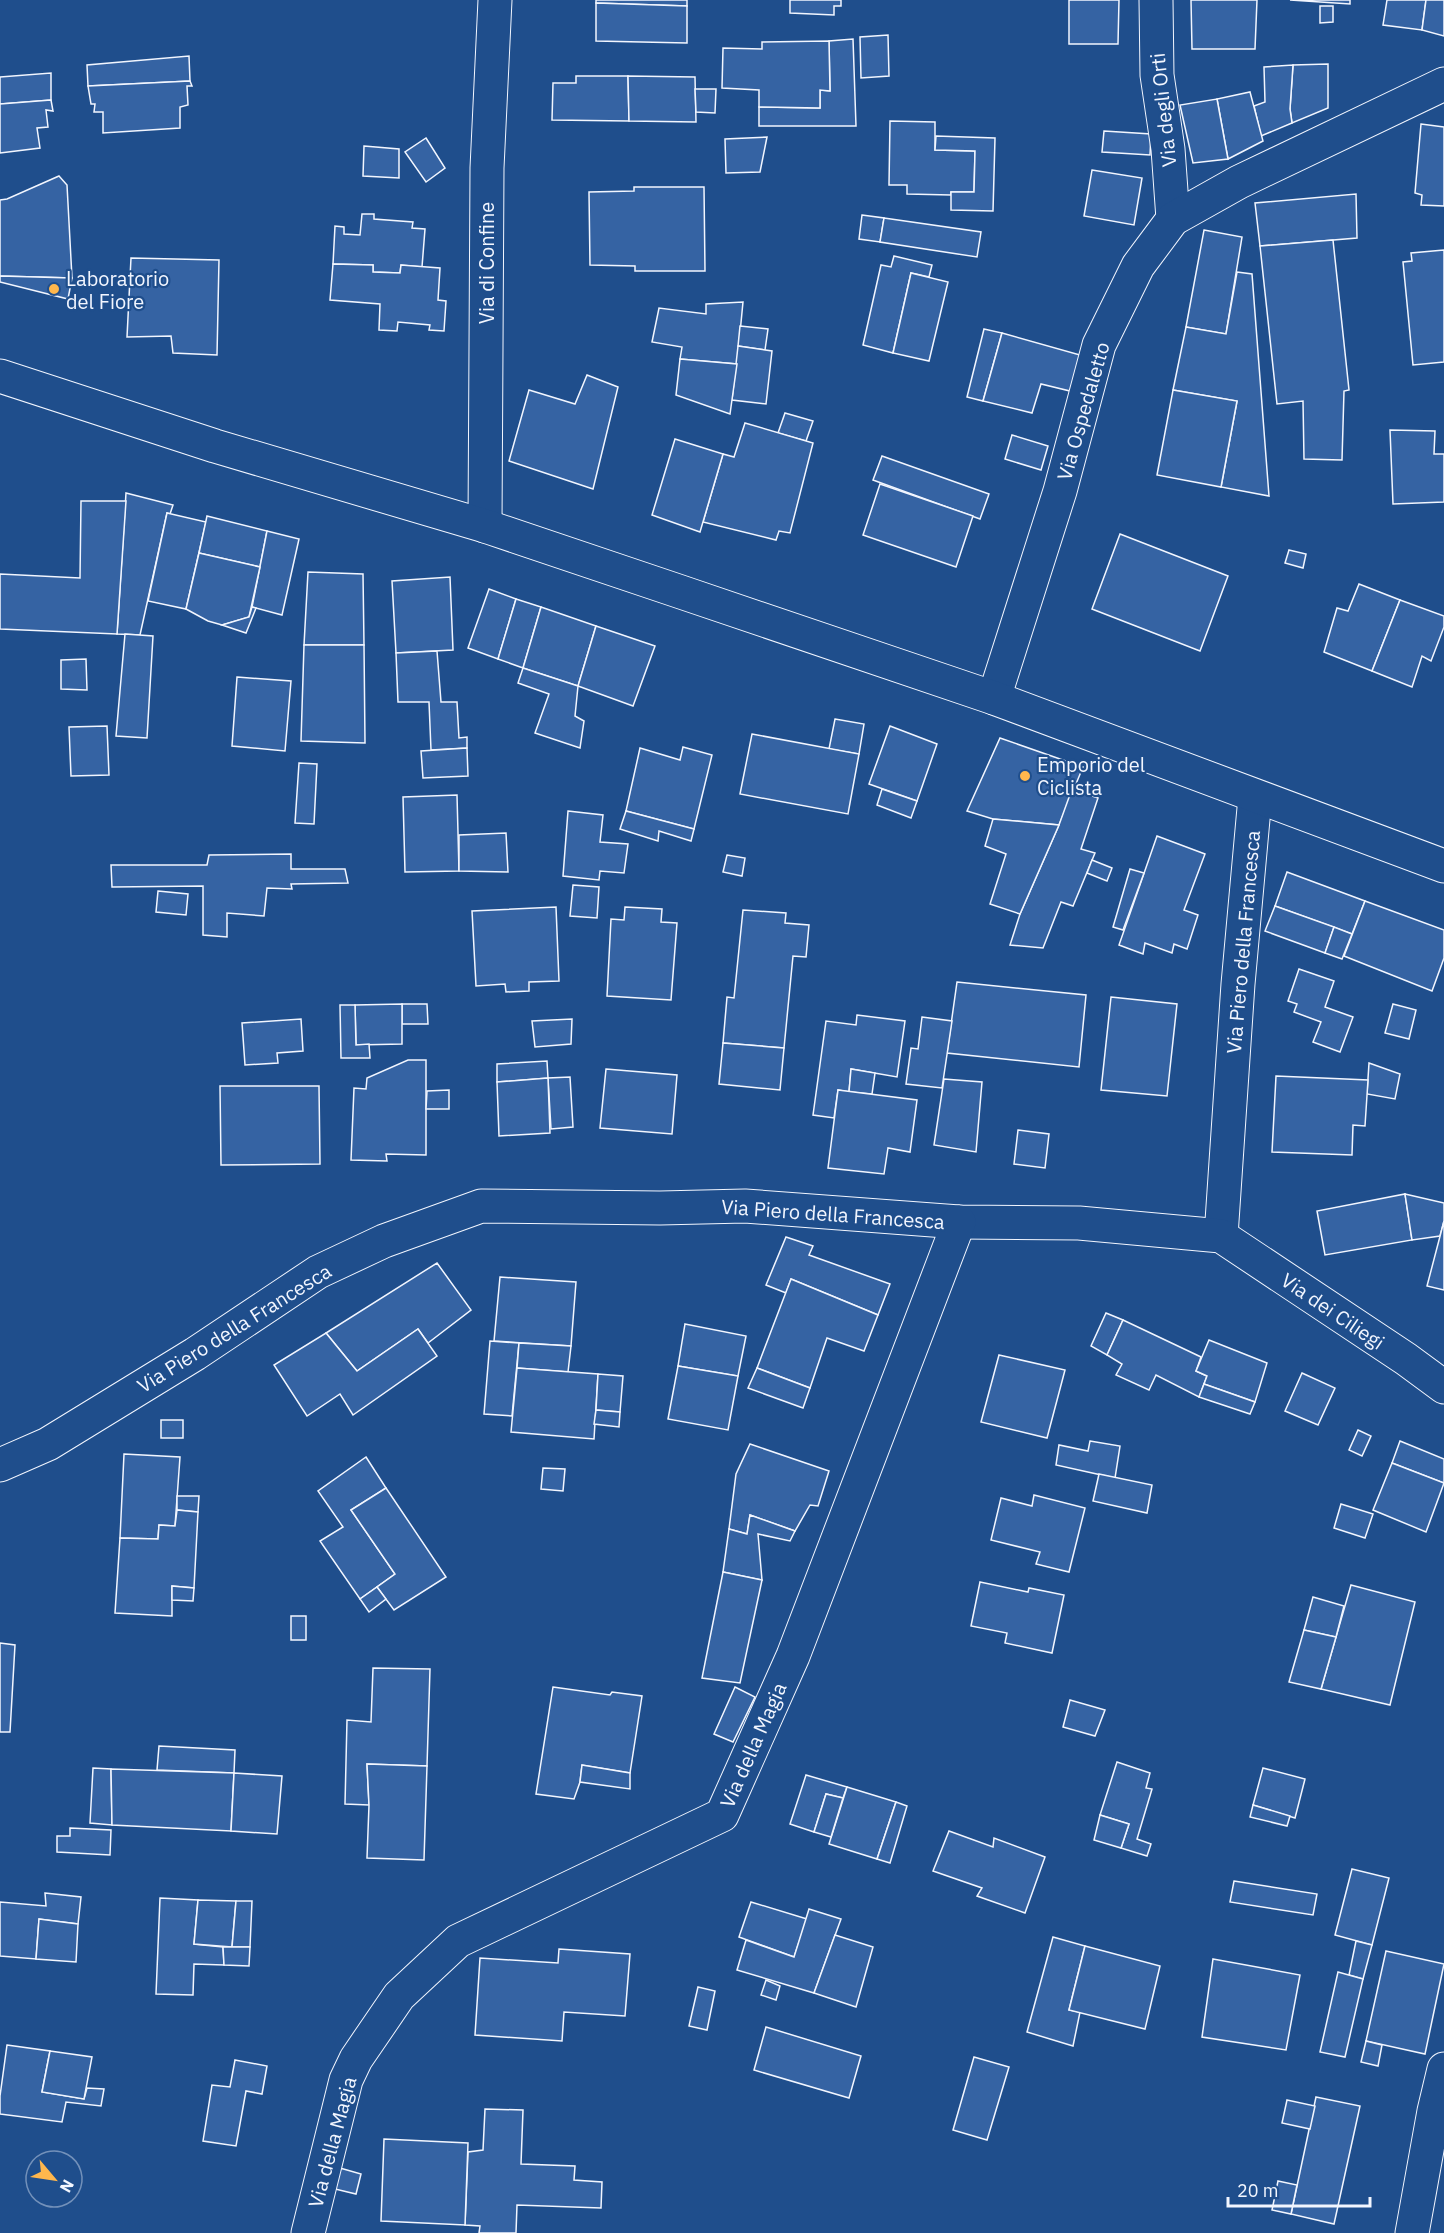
<svg xmlns="http://www.w3.org/2000/svg" width="1444" height="2233" viewBox="0 0 1444 2233" font-family="'IBM Plex Sans',sans-serif">
  <rect width="100%" height="100%" fill="#1f4e8c"/>
  <g fill="#3563a3" stroke="#f2f6ff" stroke-width="1.5">
    <polygon points="596,0 687,0 687,6 596,3"/>
    <polygon points="790,0 841,0 841,6 834,6 834,15 790,13"/>
    <polygon points="1069,0 1119,0 1118,44 1069,44"/>
    <polygon points="1191,0 1257,0 1255,49 1192,49"/>
    <polygon points="1290,0 1350,0 1350,4"/>
    <polygon points="1387,0 1426,0 1422,30 1383,25"/>
    <polygon points="1426,0 1444,0 1444,36 1422,30"/>
    <polygon points="596,3 687,6 687,43 596,41"/>
    <polygon points="1320,6 1333,6 1333,22 1320,23"/>
    <polygon points="888,35 889,76 861,78 860,37"/>
    <polygon points="853,39 856,126 759,126 759,107 820,108 820,90 830,91 829,41"/>
    <polygon points="829,41 830,91 820,90 820,108 759,107 759,90 722,88 723,48 762,49 762,42"/>
    <polygon points="189,56 190,81 88,86 87,65"/>
    <polygon points="1328,64 1328,108 1292,123 1290,109 1293,65"/>
    <polygon points="1293,65 1290,109 1292,123 1261,136 1254,106 1265,102 1264,67"/>
    <polygon points="51,73 51,100 0,104 0,77"/>
    <polygon points="576,76 628,76 629,121 552,120 553,83 576,83"/>
    <polygon points="628,76 695,77 696,122 629,121"/>
    <polygon points="190,81 192,86 187,86 188,105 180,107 180,128 103,133 103,112 94,112 95,104 91,104 88,86"/>
    <polygon points="695,89 716,89 715,113 696,112"/>
    <polygon points="1250,92 1263,141 1228,159 1217,99"/>
    <polygon points="1217,99 1228,159 1193,163 1180,105"/>
    <polygon points="51,100 53,111 46,110 48,127 37,128 40,148 0,153 0,104"/>
    <polygon points="890,121 935,122 935,150 975,151 974,192 951,192 951,195 907,194 907,185 889,185"/>
    <polygon points="1421,124 1444,127 1444,206 1421,205 1422,195 1415,193"/>
    <polygon points="1104,131 1151,134 1150,155 1102,152"/>
    <polygon points="936,136 995,138 993,211 951,210 951,192 974,192 975,151 935,150"/>
    <polygon points="767,137 760,172 726,173 725,139"/>
    <polygon points="426,138 445,168 426,182 405,152"/>
    <polygon points="364,146 399,149 399,178 363,176"/>
    <polygon points="1092,170 1142,178 1134,225 1084,216"/>
    <polygon points="59,176 67,185 72,278 0,276 0,200 7,199"/>
    <polygon points="634,187 704,187 705,271 635,271 635,266 590,265 589,192 634,191"/>
    <polygon points="1356,194 1357,238 1260,246 1255,203"/>
    <polygon points="362,214 374,214 374,219 413,222 412,228 425,229 422,267 401,265 400,273 373,272 373,265 333,264 335,226 344,227 344,234 360,235"/>
    <polygon points="862,215 884,218 880,242 859,239"/>
    <polygon points="884,218 981,232 977,257 880,242"/>
    <polygon points="1204,230 1242,237 1226,334 1186,327"/>
    <polygon points="1333,240 1349,390 1344,391 1342,460 1304,459 1303,401 1277,404 1260,246"/>
    <polygon points="1444,250 1444,362 1413,365 1403,262 1412,261 1411,253"/>
    <polygon points="894,256 932,265 929,277 911,273 893,353 863,345 881,265 891,267"/>
    <polygon points="131,258 219,260 217,355 173,353 171,336 127,337"/>
    <polygon points="333,264 373,265 373,272 400,273 401,265 440,268 438,300 446,301 444,331 429,330 430,325 398,322 397,331 379,330 380,304 330,300"/>
    <polygon points="1237,272 1252,274 1269,496 1221,487 1237,401 1173,390 1186,327 1226,334"/>
    <polygon points="911,273 948,282 929,361 893,353"/>
    <polygon points="0,276 72,278 68,299 0,282"/>
    <polygon points="743,302 737,364 680,359 682,347 652,342 659,308 706,314 706,304"/>
    <polygon points="740,326 768,329 765,350 738,346"/>
    <polygon points="984,329 1002,333 983,401 967,397"/>
    <polygon points="1002,333 1080,355 1070,391 1041,384 1032,413 983,401"/>
    <polygon points="738,346 772,351 766,404 732,400"/>
    <polygon points="680,359 737,364 730,414 676,395"/>
    <polygon points="587,375 618,387 593,489 509,461 529,390 575,404"/>
    <polygon points="1173,390 1237,401 1221,487 1157,475"/>
    <polygon points="785,413 813,421 806,441 778,433"/>
    <polygon points="745,423 813,443 790,533 779,531 776,540 703,522 723,454 734,457"/>
    <polygon points="1390,430 1435,431 1434,454 1444,454 1444,502 1393,504"/>
    <polygon points="1012,435 1048,446 1041,470 1005,459"/>
    <polygon points="675,439 723,454 700,532 652,515"/>
    <polygon points="882,456 989,494 980,519 873,480"/>
    <polygon points="880,484 973,516 956,567 863,535"/>
    <polygon points="126,493 173,505 170,514 167,513 140,635 117,634"/>
    <polygon points="81,501 126,501 117,634 0,629 0,574 80,578"/>
    <polygon points="167,513 206,522 186,609 148,601"/>
    <polygon points="207,516 267,531 260,567 199,553"/>
    <polygon points="267,531 299,539 282,615 252,607"/>
    <polygon points="1120,534 1228,576 1200,651 1092,609"/>
    <polygon points="1289,550 1306,554 1303,568 1285,563"/>
    <polygon points="199,553 260,567 249,617 222,625 208,621 186,609"/>
    <polygon points="308,572 363,574 364,645 304,645"/>
    <polygon points="450,577 453,650 396,653 392,581"/>
    <polygon points="1359,584 1400,600 1372,671 1324,652 1337,608 1348,611"/>
    <polygon points="489,589 516,599 498,659 468,648"/>
    <polygon points="516,599 541,607 523,668 498,659"/>
    <polygon points="1400,600 1444,616 1444,627 1431,661 1422,656 1412,687 1372,671"/>
    <polygon points="252,607 256,608 246,633 222,625 249,617"/>
    <polygon points="541,607 596,626 578,686 523,668"/>
    <polygon points="596,626 655,646 633,706 578,686"/>
    <polygon points="125,634 153,636 147,738 116,736"/>
    <polygon points="304,645 364,645 365,743 301,741"/>
    <polygon points="437,651 441,702 457,702 459,738 467,737 467,748 431,750 429,702 398,702 396,653"/>
    <polygon points="86,659 87,690 61,689 61,660"/>
    <polygon points="523,668 578,686 575,716 584,721 580,748 535,733 549,694 518,683"/>
    <polygon points="237,677 291,681 285,751 232,746"/>
    <polygon points="835,719 864,724 859,754 829,749"/>
    <polygon points="107,726 109,775 71,776 69,727"/>
    <polygon points="890,726 937,744 917,801 869,784"/>
    <polygon points="752,734 859,754 848,814 740,794"/>
    <polygon points="1000,738 1083,767 1059,825 993,819 967,811"/>
    <polygon points="683,747 712,755 694,829 626,811 640,748 680,760"/>
    <polygon points="467,748 468,776 423,778 421,751"/>
    <polygon points="299,763 317,764 314,824 295,823"/>
    <polygon points="882,789 917,801 911,818 877,805"/>
    <polygon points="1072,789 1098,798 1081,849 1095,853 1073,906 1061,902 1043,948 1010,945 1020,914 1059,825"/>
    <polygon points="457,795 459,871 405,872 403,797"/>
    <polygon points="568,811 603,815 600,842 628,844 624,873 600,871 599,880 563,876"/>
    <polygon points="626,811 694,829 691,841 659,831 658,841 620,829"/>
    <polygon points="993,819 1059,825 1020,914 990,904 1006,854 985,846"/>
    <polygon points="506,833 508,872 459,871 459,835"/>
    <polygon points="1157,836 1205,854 1184,910 1198,915 1187,949 1174,944 1172,953 1145,943 1143,954 1119,945"/>
    <polygon points="291,854 291,869 345,869 348,883 291,884 292,889 267,888 264,916 227,913 227,937 203,935 203,886 112,887 111,865 207,865 209,855"/>
    <polygon points="727,855 745,858 742,876 723,872"/>
    <polygon points="1092,860 1112,868 1107,881 1087,873"/>
    <polygon points="1130,869 1144,873 1123,930 1113,927"/>
    <polygon points="1287,872 1365,901 1352,934 1275,906"/>
    <polygon points="573,885 599,887 597,918 570,916"/>
    <polygon points="158,891 188,894 186,915 156,912"/>
    <polygon points="1365,901 1444,930 1444,958 1432,991 1344,956"/>
    <polygon points="1275,906 1334,927 1325,953 1265,931"/>
    <polygon points="556,907 559,981 529,982 529,991 506,992 505,984 476,986 472,911"/>
    <polygon points="625,907 662,909 661,922 677,923 671,1000 607,996 611,919 624,920"/>
    <polygon points="743,910 786,913 785,923 809,925 806,957 793,956 784,1048 723,1043 727,997 734,998"/>
    <polygon points="1334,927 1352,934 1342,959 1325,953"/>
    <polygon points="1299,969 1334,981 1325,1007 1353,1017 1340,1052 1313,1042 1321,1022 1294,1012 1297,1004 1288,1001"/>
    <polygon points="957,982 1086,995 1079,1067 947,1053"/>
    <polygon points="1111,997 1177,1004 1167,1096 1101,1090"/>
    <polygon points="402,1004 427,1004 428,1024 402,1024"/>
    <polygon points="402,1004 402,1044 356,1045 355,1005"/>
    <polygon points="1393,1004 1416,1010 1409,1039 1385,1033"/>
    <polygon points="340,1005 355,1005 356,1045 369,1044 370,1058 341,1058"/>
    <polygon points="857,1015 905,1021 897,1077 851,1069 849,1092 838,1090 834,1118 813,1115 826,1021 856,1025"/>
    <polygon points="922,1017 952,1021 942,1088 906,1084 911,1048 918,1049"/>
    <polygon points="301,1019 303,1051 277,1053 278,1063 245,1065 242,1023"/>
    <polygon points="572,1019 571,1044 535,1047 532,1021"/>
    <polygon points="723,1043 784,1048 780,1090 719,1084"/>
    <polygon points="408,1060 426,1060 426,1155 386,1154 387,1161 351,1160 354,1088 366,1089 367,1078"/>
    <polygon points="547,1061 548,1078 497,1082 497,1064"/>
    <polygon points="1369,1063 1400,1074 1395,1099 1367,1094"/>
    <polygon points="606,1069 677,1075 672,1134 600,1128"/>
    <polygon points="851,1069 875,1073 872,1094 849,1092"/>
    <polygon points="1276,1076 1368,1080 1365,1126 1353,1125 1352,1155 1272,1152"/>
    <polygon points="570,1077 573,1127 551,1129 548,1078"/>
    <polygon points="548,1078 550,1133 499,1136 497,1082"/>
    <polygon points="944,1079 982,1082 976,1152 934,1145"/>
    <polygon points="220,1086 319,1086 320,1164 221,1165"/>
    <polygon points="449,1090 449,1109 426,1109 427,1091"/>
    <polygon points="838,1090 917,1100 910,1152 888,1148 884,1174 828,1168"/>
    <polygon points="1018,1130 1049,1134 1045,1168 1014,1164"/>
    <polygon points="1405,1194 1412,1240 1325,1255 1317,1211"/>
    <polygon points="1405,1194 1444,1203 1444,1221 1440,1236 1412,1240"/>
    <polygon points="1444,1221 1444,1290 1427,1286"/>
    <polygon points="786,1237 813,1246 809,1255 890,1284 878,1315 791,1279 786,1293 766,1285"/>
    <polygon points="437,1263 471,1310 428,1343 418,1329 357,1371 326,1333"/>
    <polygon points="500,1277 576,1282 571,1346 494,1341"/>
    <polygon points="791,1279 878,1315 864,1351 827,1338 810,1388 757,1368"/>
    <polygon points="1106,1313 1123,1320 1107,1355 1091,1346"/>
    <polygon points="1123,1320 1201,1357 1196,1371 1207,1376 1199,1397 1156,1375 1149,1390 1116,1375 1122,1364 1107,1355"/>
    <polygon points="685,1324 746,1336 738,1376 678,1366"/>
    <polygon points="418,1329 437,1356 353,1415 340,1394 307,1416 274,1365 326,1333 357,1371"/>
    <polygon points="1209,1340 1267,1363 1255,1402 1204,1384 1207,1376 1196,1371"/>
    <polygon points="490,1341 519,1343 512,1416 484,1414"/>
    <polygon points="519,1343 571,1346 568,1372 517,1368"/>
    <polygon points="999,1355 1065,1370 1047,1438 981,1422"/>
    <polygon points="678,1366 738,1376 728,1430 668,1419"/>
    <polygon points="517,1368 598,1374 594,1439 511,1432"/>
    <polygon points="757,1368 810,1388 803,1408 748,1388"/>
    <polygon points="1302,1373 1335,1388 1318,1425 1285,1411"/>
    <polygon points="598,1374 623,1376 620,1412 596,1410"/>
    <polygon points="1204,1384 1255,1402 1250,1414 1199,1397"/>
    <polygon points="596,1410 620,1412 619,1427 594,1424"/>
    <rect x="161" y="1420" width="22" height="18"/>
    <polygon points="1358,1430 1371,1436 1362,1456 1349,1450"/>
    <polygon points="1090,1441 1120,1446 1115,1478 1056,1465 1059,1445 1088,1451"/>
    <polygon points="1400,1441 1444,1459 1444,1483 1392,1463"/>
    <polygon points="750,1444 829,1471 818,1506 810,1505 795,1531 750,1515 747,1534 729,1529 736,1474"/>
    <polygon points="124,1454 180,1457 175,1526 159,1525 158,1539 120,1538"/>
    <polygon points="366,1457 386,1488 351,1510 395,1574 360,1599 320,1541 343,1527 318,1491"/>
    <polygon points="1392,1463 1444,1483 1426,1532 1373,1510"/>
    <polygon points="543,1468 565,1469 563,1491 541,1489"/>
    <polygon points="1099,1474 1152,1485 1147,1513 1093,1501"/>
    <polygon points="386,1488 446,1577 394,1610 377,1587 395,1574 351,1510"/>
    <polygon points="1034,1495 1085,1508 1069,1572 1036,1564 1040,1552 991,1540 1001,1498 1032,1506"/>
    <polygon points="177,1496 199,1496 198,1512 177,1510"/>
    <polygon points="1341,1504 1373,1514 1365,1538 1334,1528"/>
    <polygon points="177,1510 198,1512 194,1588 172,1586 172,1616 115,1613 120,1538 158,1539 159,1525 175,1526"/>
    <polygon points="750,1515 795,1531 790,1541 758,1534 762,1580 723,1572 729,1529 747,1534"/>
    <polygon points="723,1572 762,1580 740,1683 702,1678"/>
    <polygon points="980,1582 1028,1592 1029,1588 1064,1595 1052,1653 1005,1643 1007,1633 971,1626"/>
    <polygon points="1351,1585 1415,1602 1390,1705 1321,1689"/>
    <polygon points="172,1586 194,1588 193,1601 172,1600"/>
    <polygon points="377,1587 386,1599 369,1612 360,1599"/>
    <polygon points="1313,1597 1344,1606 1336,1637 1304,1630"/>
    <rect x="291" y="1616" width="15" height="24"/>
    <polygon points="1304,1630 1336,1637 1321,1689 1289,1682"/>
    <polygon points="0,1643 15,1645 10,1732 0,1732"/>
    <polygon points="373,1668 430,1669 427,1766 367,1764 369,1805 345,1804 347,1720 371,1722"/>
    <polygon points="553,1687 610,1695 612,1692 642,1696 630,1773 582,1765 580,1782 574,1799 536,1794"/>
    <polygon points="735,1687 755,1697 733,1742 714,1734"/>
    <polygon points="1070,1700 1105,1710 1095,1736 1063,1727"/>
    <polygon points="159,1746 235,1750 234,1773 157,1770"/>
    <polygon points="1117,1762 1150,1773 1146,1788 1152,1789 1137,1839 1151,1844 1147,1856 1121,1848 1129,1824 1100,1815"/>
    <polygon points="367,1764 427,1766 424,1860 367,1858 369,1805"/>
    <polygon points="582,1765 630,1773 630,1789 580,1782"/>
    <polygon points="93,1768 111,1769 112,1825 90,1823"/>
    <polygon points="1263,1768 1305,1779 1295,1818 1253,1805"/>
    <polygon points="111,1769 234,1773 231,1831 112,1825"/>
    <polygon points="234,1773 282,1776 277,1834 231,1831"/>
    <polygon points="806,1775 847,1787 843,1798 826,1794 814,1832 790,1824"/>
    <polygon points="847,1787 896,1802 877,1859 829,1844"/>
    <polygon points="826,1794 843,1798 831,1837 814,1832"/>
    <polygon points="896,1802 907,1806 890,1863 877,1859"/>
    <polygon points="1253,1805 1290,1816 1287,1826 1250,1817"/>
    <polygon points="1100,1815 1129,1824 1121,1848 1094,1840"/>
    <polygon points="70,1828 111,1830 110,1855 57,1852 57,1836 70,1836"/>
    <polygon points="949,1831 993,1847 994,1838 1045,1857 1025,1913 977,1896 982,1888 933,1871"/>
    <polygon points="1352,1869 1389,1878 1372,1945 1335,1935"/>
    <polygon points="1234,1881 1317,1894 1313,1915 1230,1902"/>
    <polygon points="45,1893 81,1897 78,1924 39,1919 36,1959 0,1956 0,1902 46,1906"/>
    <polygon points="160,1898 198,1900 194,1944 223,1947 224,1965 194,1964 193,1995 156,1994"/>
    <polygon points="198,1900 236,1901 232,1947 194,1944"/>
    <polygon points="236,1901 252,1901 250,1947 232,1947"/>
    <polygon points="751,1902 807,1919 794,1957 739,1937"/>
    <polygon points="809,1909 841,1919 814,1993 737,1970 746,1940 794,1957"/>
    <polygon points="39,1919 78,1924 76,1962 36,1959"/>
    <polygon points="835,1935 873,1947 856,2007 814,1993"/>
    <polygon points="1053,1937 1085,1946 1069,2010 1080,2012 1073,2046 1027,2032"/>
    <polygon points="1356,1941 1372,1945 1363,1979 1349,1975"/>
    <polygon points="1085,1946 1160,1966 1145,2029 1069,2010"/>
    <polygon points="223,1947 250,1947 249,1966 224,1965"/>
    <polygon points="559,1949 630,1954 625,2016 564,2012 562,2041 475,2035 480,1958 558,1963"/>
    <polygon points="1386,1951 1444,1964 1425,2054 1366,2041"/>
    <polygon points="1213,1959 1300,1975 1286,2050 1202,2037"/>
    <polygon points="1338,1972 1363,1979 1345,2057 1320,2052"/>
    <polygon points="766,1980 780,1986 776,2000 761,1995"/>
    <polygon points="698,1987 715,1991 707,2030 689,2026"/>
    <polygon points="766,2027 861,2056 849,2098 754,2070"/>
    <polygon points="1366,2041 1382,2045 1378,2066 1361,2062"/>
    <polygon points="7,2045 50,2051 42,2092 84,2099 87,2088 104,2089 101,2106 66,2102 62,2122 0,2114 0,2096"/>
    <polygon points="50,2051 92,2057 84,2099 42,2092"/>
    <polygon points="974,2057 1009,2067 987,2140 953,2130"/>
    <polygon points="235,2060 267,2066 262,2094 246,2091 236,2146 203,2141 212,2085 230,2087"/>
    <polygon points="1316,2097 1360,2106 1334,2224 1291,2214"/>
    <polygon points="1287,2100 1315,2106 1310,2129 1282,2123"/>
    <polygon points="485,2109 523,2110 521,2164 575,2166 574,2180 602,2182 601,2208 517,2205 516,2233 479,2233 480,2226 465,2225 468,2152 483,2150"/>
    <polygon points="384,2139 468,2143 465,2225 381,2221"/>
    <polygon points="340,2168 361,2174 356,2194 335,2189"/>
    <polygon points="1278,2181 1297,2185 1291,2214 1272,2210"/>
  </g>
  <g fill="none" stroke-linecap="round" stroke-linejoin="round">
    <defs>
      <g id="minor">
        <polyline points="1156,0 1157,75 1168,149 1173,219"/>
        <polyline points="485,526 487,168 495,0"/>
        <polyline points="994,698 1060,491 1099,345 1138,266 1173,219 1239,182 1444,84"/>
        <polyline points="1221,1236 1238,984 1255,797"/>
        <polyline points="0,1465 48,1444 195,1354 318,1272 384,1241 481,1206 660,1208 745,1206 959,1222 1079,1223 1221,1236 1406,1359 1444,1387"/>
        <polyline points="308,2233 346,2080 356,2059 399,1996 458,1941 722,1815 793,1656 959,1222"/>
        <polyline points="1412,2233 1434,2111 1444,2069"/>
      </g>
      <polyline id="major" points="0,376 215,446 485,526 681,592 994,698 1444,866"/>
    </defs>
    <use href="#minor" stroke="#f2f6ff" stroke-width="35"/>
    <use href="#major" stroke="#f2f6ff" stroke-width="35"/>
    <use href="#minor" stroke="#1f4e8c" stroke-width="33"/>
    <use href="#major" stroke="#1f4e8c" stroke-width="33"/>
  </g>
  <g fill="#ffb74d" stroke="#1f4e8c" stroke-width="2">
    <circle cx="54" cy="289" r="6"/>
    <circle cx="1025" cy="776" r="6"/>
  </g>
  <g text-anchor="middle" dominant-baseline="central" stroke-width="4.5" stroke-linejoin="round" paint-order="stroke">
    <g font-size="20" fill="#f2f6ff" stroke="#1f4e8c">
      <text transform="translate(1163 110) rotate(-96)">Via degli Orti</text>
      <text transform="translate(486 263) rotate(-90)">Via di Confine</text>
      <text transform="translate(1083 411) rotate(-74)">Via Ospedaletto</text>
      <text transform="translate(1243 942) rotate(-85)">Via Piero della Francesca</text>
      <text transform="translate(833 1214) rotate(4)">Via Piero della Francesca</text>
      <text transform="translate(1333 1311) rotate(34)">Via dei Ciliegi</text>
      <text transform="translate(234 1328) rotate(-32)">Via Piero della Francesca</text>
      <text transform="translate(753 1745) rotate(-66)">Via della Magia</text>
      <text transform="translate(332 2142) rotate(-75)">Via della Magia</text>
    </g>
    <g font-size="20" fill="#f2f6ff" stroke="#1f4e8c" text-anchor="start">
      <text x="66" y="278">Laboratorio<tspan x="66" dy="23">del Fiore</tspan></text>
      <text x="1037" y="764">Emporio del<tspan x="1037" dy="23">Ciclista</tspan></text>
    </g>
  </g>
  <g transform="translate(54 2179) rotate(119)"><circle r="28" fill="#1f4e8c" stroke="#7391ba" stroke-width="1.5"/>
  <path d="M0-4.5L10 22L0 15L-10 22Z" fill="#ffb74d"/>
  <text y="-9" font-size="16" font-weight="bold" text-anchor="middle" fill="#f2f6ff">N</text>
  </g>
  <path d="M1228 2197v9h142v-9" fill="none" stroke="#f2f6ff" stroke-width="3"/>
  <text x="1237" y="2197" font-size="18" fill="#f2f6ff" stroke="#1f4e8c" stroke-width="4.5" paint-order="stroke">20 m</text>
</svg>
